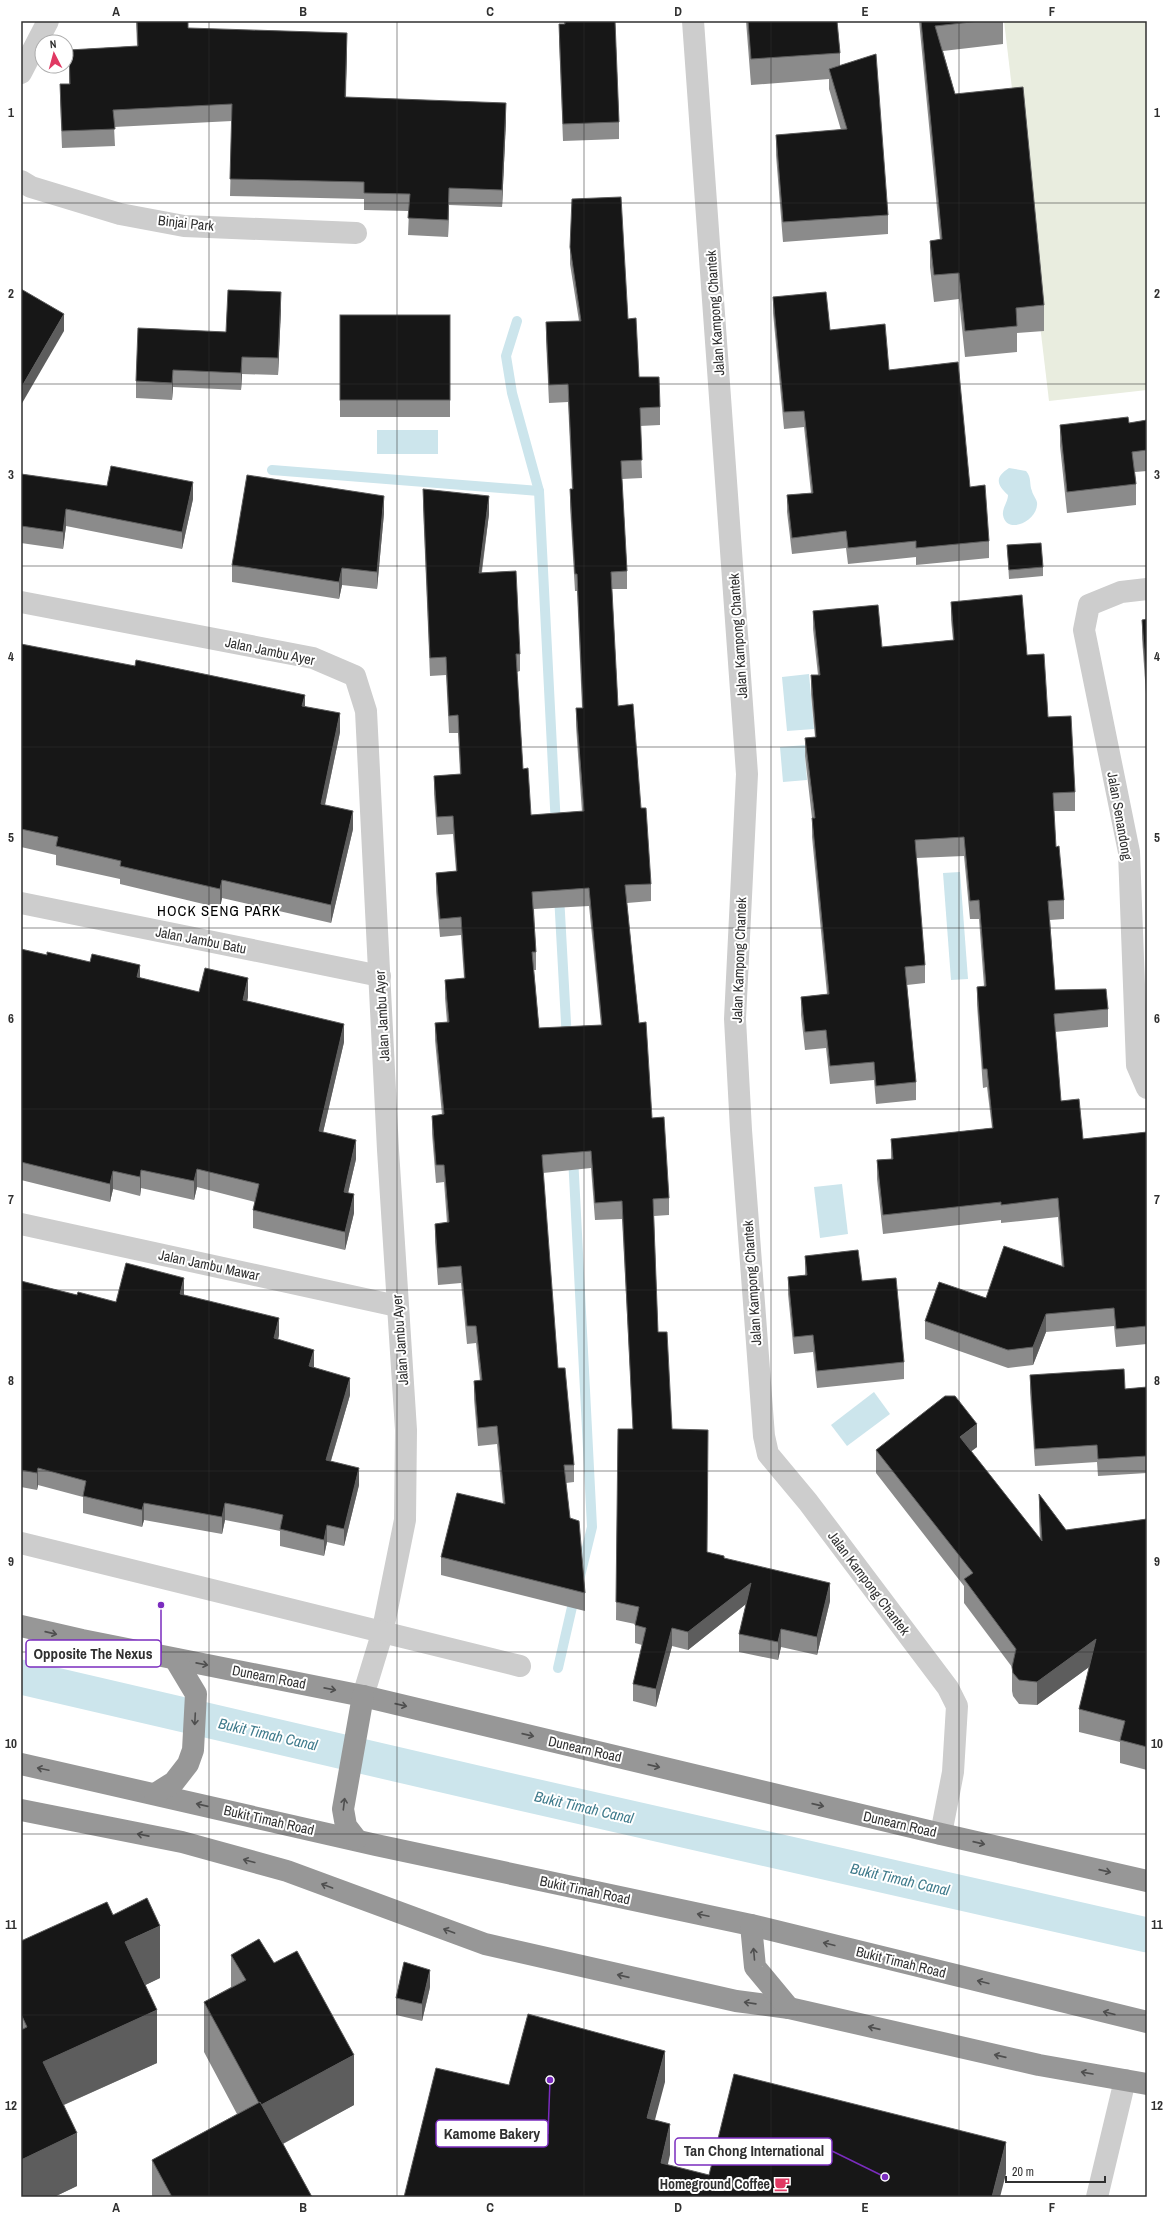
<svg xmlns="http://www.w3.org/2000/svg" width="1168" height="2218" viewBox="0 0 1168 2218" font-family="'Archivo Narrow',sans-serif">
  <rect width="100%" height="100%" fill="#fff"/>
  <polygon fill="#e9eddf" points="1004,21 1147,21 1147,390 1049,401"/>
  <g fill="#cce5ec">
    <rect x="377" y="430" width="61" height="24"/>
    <path d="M1009 468 1026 471C1032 478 1029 484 1032 491 1033 496 1038 500 1037 505 1036 522 1006 535 1003 515 1002 508 1008 502 1008 495 996 484 995 477 1009 468Z"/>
    <polygon points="809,674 814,729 787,731 782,677"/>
    <polygon points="846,742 805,756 807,780 783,782 780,747"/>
    <polygon points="960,872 968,979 951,980 943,873"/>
    <polygon points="842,1184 848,1234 820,1238 814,1187"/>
    <polygon points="874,1392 890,1414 847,1446 831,1425"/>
  </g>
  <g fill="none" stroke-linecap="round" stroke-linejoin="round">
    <g stroke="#cce5ec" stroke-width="10">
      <polyline points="517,321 506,356 512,393 539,491 556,827"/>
      <polyline points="272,470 539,491"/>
      <polyline points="559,895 567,1041"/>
      <polyline points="573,1156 592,1527 580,1576"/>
      <polyline points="558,1668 575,1594"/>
    </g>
    <polyline stroke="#cce5ec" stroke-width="35" points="21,1677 516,1792 1147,1935"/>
    <g stroke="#cdcdcd" stroke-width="22">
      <polyline points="693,21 747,774 735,1019 741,1130 764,1436 768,1454 808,1502 948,1688 957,1706 953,1772 941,1834"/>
      <polyline points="21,73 48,21"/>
      <polyline points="21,181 31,187 120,214 184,226 356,233"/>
      <polyline points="1147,589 1121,592 1089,605 1084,630 1129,852 1137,1065 1147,1088"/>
      <polyline points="21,602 313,658 355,676 366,711 388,1150 406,1430 405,1520 382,1634 363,1696"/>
      <polyline points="21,903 380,976"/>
      <polyline points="21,1224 397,1306"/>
      <polyline points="21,1543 520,1666"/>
      <polyline points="1097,2197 1125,2080"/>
    </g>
    <g stroke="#979797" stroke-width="22">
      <polyline points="21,1626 82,1640 363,1696 941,1834 1147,1881"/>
      <polyline points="21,1764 376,1845 751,1925 1147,2022"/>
      <polyline points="155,1794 174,1782 188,1764 193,1750 196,1694 175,1659"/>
      <polyline points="21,1810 182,1842 287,1871 485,1944 736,2001 789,2008 1039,2065 1147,2084"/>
      <polyline points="356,1839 346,1826 343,1809 363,1696"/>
      <polyline points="751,1925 755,1967 789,2008"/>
    </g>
  </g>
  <g fill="#8b8b8b" fill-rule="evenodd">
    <polygon points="136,21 188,21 188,28 347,50 346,97 506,120 502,207 449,205 448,237 408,235 409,211 364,210 364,199 230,196 232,121 114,127 115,146 62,148 60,101 60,84 69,84 69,50 137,46"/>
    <polygon points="564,21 615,21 619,122 619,139 563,141 559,41 559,24 564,24"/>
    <polygon points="746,21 837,21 840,53 840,65 888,215 888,234 783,242 776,155 776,135 841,130 829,89 829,79 751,85"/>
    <polygon points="919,21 1003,21 1003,44 943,51 955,94 1044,305 1044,331 1017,333 1017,352 965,357 959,299 934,302 930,267 930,241 940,240"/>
    <path d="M570 247 628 319 639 377 660 407V425L640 426 642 478 622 479 627 571V589H612L618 706 641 808 651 884V901L627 903 639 1023 652 1118 669 1198V1215L654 1216 658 1332 672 1429 707 1552 830 1601 817 1655 781 1647 778 1660 739 1652V1634L746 1604 688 1650 672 1646 656 1707 633 1701V1684L642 1645 635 1643V1624L616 1620 618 1429H633L622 1219 595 1220 591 1168 543 1173 558 1368 574 1465V1482L566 1483 570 1518 585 1593V1611L441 1575V1557L503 1504 497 1444 478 1446 474 1399V1381L480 1380 476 1343 467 1344 461 1283 438 1285 435 1242V1224L447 1223 444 1182 436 1183 432 1134V1116L442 1115 435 1040V1023L447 1022 445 998V980L464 978 461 935 440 937 436 891V873L456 871 453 834 437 835 434 794V776L460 774 458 733H449L446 675 430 676 423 507V489L489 514 482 572 520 654V671L517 672 523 769 531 815 582 812 576 726V708H582L577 591H575L570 507V489H572L568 402 549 403 546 340V322L579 321 570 264ZM589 906 601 1025 539 1028 534 970H536V952L534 909Z"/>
    <polygon points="773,297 830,330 889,370 970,487 989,541 989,558 916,565 916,557 848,564 846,548 792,554 787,512 787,495 811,493 804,427 784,429 773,313"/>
    <polygon points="281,309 278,375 242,374 241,390 173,387 172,400 136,398 136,381 226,332"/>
    <rect x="340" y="315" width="110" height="102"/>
    <polygon points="1147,420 1147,471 1135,472 1136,484 1136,505 1067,513 1060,446 1060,425 1129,423"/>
    <polygon points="21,474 193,499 182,549 66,526 63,549 21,543"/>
    <polygon points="384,513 377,589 342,585 339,599 232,582 232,565"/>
    <polygon points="1007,545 1043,567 1043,576 1009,579"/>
    <polygon points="951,602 1027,655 1048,717 1075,792 1075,811 1054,811 1056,847 1064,900 1064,919 1050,920 1055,990 1108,1009 1108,1027 1055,1032 1061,1101 1083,1139 1147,1132 1147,1344 1116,1347 1114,1326 1046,1332 1033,1365 1008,1368 925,1339 925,1321 986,1298 1062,1267 1058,1217 1001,1223 1001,1220 883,1234 877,1179 877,1160 891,1159 891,1139 992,1128 987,1087 983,1088 977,1005 977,987 984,986 979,919 970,919 964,856 916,858 925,965 925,983 907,985 916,1082 916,1100 876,1104 874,1080 830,1084 826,1048 805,1050 801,1015 801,997 827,994 812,837 812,818 805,756 805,738 815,737 811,694 811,675 818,675 813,629 813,611 882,647 953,640 951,620"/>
    <polygon points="1147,619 1147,708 1142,638 1142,620"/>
    <polygon points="21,644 305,706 340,732 325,805 353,829 331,923 222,898 220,908 120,884 120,879 56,865 56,855 21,847"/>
    <polygon points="21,949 199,992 248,997 247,1001 344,1042 323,1132 356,1159 348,1193 354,1213 345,1250 253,1228 253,1210 255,1202 197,1187 194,1200 141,1188 140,1196 113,1189 110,1202 21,1180"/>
    <polygon points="805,1256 862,1281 904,1362 904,1379 817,1388 813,1352 794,1354 788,1294 788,1277 805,1275"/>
    <polygon points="21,1281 77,1295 116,1302 184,1295 279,1335 278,1340 314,1367 350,1395 331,1461 359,1485 344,1546 327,1542 324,1556 280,1546 280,1531 256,1526 225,1520 222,1534 144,1520 142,1527 83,1513 83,1497 38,1485 37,1490 21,1487"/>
    <polygon points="1030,1375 1125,1389 1147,1387 1147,1473 1098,1476 1097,1462 1035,1466 1030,1392"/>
    <polygon points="977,1447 971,1451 1040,1539 1039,1517 1039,1494 1066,1530 1147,1519 1147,1770 1120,1763 1120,1742 1079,1732 1079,1709 1089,1667 1037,1705 1019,1704 1013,1696 1012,1691 1012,1667 964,1603 964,1586 876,1473 876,1450"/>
    <polygon points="113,1915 160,1978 145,1985 157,2063 64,2105 77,2186 54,2197 21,2197 21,1941"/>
    <polygon points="231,1955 354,2105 283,2144 312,2197 152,2197 152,2160 237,2114 204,2052 204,2002 231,1987"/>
    <polygon points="430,1987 422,2021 396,2015 396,1998"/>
  </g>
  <g fill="#5d5d5d">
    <polygon points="347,33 347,50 345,113 345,97"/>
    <polygon points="506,103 506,120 502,207 502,190"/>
    <polygon points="449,188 449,205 448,237 448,220"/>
    <polygon points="281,292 281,309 278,375 278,358"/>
    <polygon points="64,314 64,331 21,405 21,388"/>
    <polygon points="242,357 242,374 241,390 241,373"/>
    <polygon points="173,370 173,387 172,400 172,383"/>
    <polygon points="193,482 193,499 182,549 182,532"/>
    <polygon points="384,496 384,513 377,589 377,572"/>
    <polygon points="489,496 489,514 479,590 479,573"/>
    <polygon points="66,509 66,526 63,549 63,532"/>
    <polygon points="342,568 342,585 339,599 339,582"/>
    <polygon points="305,695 305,713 302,706"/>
    <polygon points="340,713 340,732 321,823 321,804"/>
    <polygon points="353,811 353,829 331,923 331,905"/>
    <polygon points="222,880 222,898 220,908 220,889"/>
    <polygon points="140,965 140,984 137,977"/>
    <polygon points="248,978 248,997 243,1019 243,1000"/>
    <polygon points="344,1024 344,1042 319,1150 319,1131"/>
    <polygon points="356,1140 356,1159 344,1210 344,1192"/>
    <polygon points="197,1169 197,1187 194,1200 194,1181"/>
    <polygon points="141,1170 141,1188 140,1196 140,1177"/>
    <polygon points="113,1171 113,1189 110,1202 110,1184"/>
    <polygon points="354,1194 354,1213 345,1250 345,1232"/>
    <polygon points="184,1278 184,1295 180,1311 180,1294"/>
    <polygon points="1046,1314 1046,1332 1033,1365 1033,1347"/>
    <polygon points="279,1318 279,1335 274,1355 274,1338"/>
    <polygon points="314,1350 314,1367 309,1383 309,1366"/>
    <polygon points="350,1378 350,1395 326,1477 326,1460"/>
    <polygon points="977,1424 977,1447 960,1460 960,1437"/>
    <polygon points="38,1468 38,1485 37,1490 37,1473"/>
    <polygon points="359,1468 359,1485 344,1546 344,1529"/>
    <polygon points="144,1503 144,1520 142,1527 142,1510"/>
    <polygon points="225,1503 225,1520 222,1534 222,1517"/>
    <polygon points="327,1525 327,1542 324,1556 324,1540"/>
    <polygon points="751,1583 751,1600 688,1650 688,1632"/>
    <polygon points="830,1583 830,1601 817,1655 817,1637"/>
    <polygon points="672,1628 672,1646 656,1707 656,1689"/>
    <polygon points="781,1629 781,1647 778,1660 778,1642"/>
    <polygon points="1096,1639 1096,1662 1037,1705 1037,1682"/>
    <polygon points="160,1926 160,1978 125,1995 125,1942"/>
    <polygon points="430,1970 430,1987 422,2021 422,2004"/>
    <polygon points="157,2010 157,2063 43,2114 43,2062"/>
    <polygon points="665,2051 665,2082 647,2150 647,2118"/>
    <polygon points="354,2055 354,2105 260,2156 260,2105"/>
    <polygon points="670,2124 670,2155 661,2195 661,2163"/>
    <polygon points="77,2133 77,2186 54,2197 21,2197 21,2160"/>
    <polygon points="1006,2142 1006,2174 1000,2197 992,2197"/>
  </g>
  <g fill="#171717" stroke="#5d5d5d" fill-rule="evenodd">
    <polygon points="137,21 188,21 188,28 347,33 345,97 506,103 502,190 449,188 448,220 408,218 410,194 364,193 364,182 230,179 232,104 113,110 115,129 62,131 60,84 70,84 69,50 138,46"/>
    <polygon points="565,21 615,21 619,122 563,124 559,24 565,24"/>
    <polygon points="748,21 837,21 840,53 751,59"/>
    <polygon points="921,21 980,21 935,26 955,94 1023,87 1044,305 1016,308 1017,326 965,331 959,273 934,275 930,241 942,239"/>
    <polygon points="876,54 888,215 783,222 776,135 847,129 829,69"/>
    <path d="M621 197 628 319 636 318 639 377H659L660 407 640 408 642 460 621 461 627 571 611 572 618 706 633 704 641 808H646L651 884 625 885 639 1023 646 1022 652 1118 664 1117 669 1198 653 1199 658 1332H667L672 1429 708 1430 707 1552 724 1556V1558L830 1583 817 1637 781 1629 778 1642 739 1634 751 1583 688 1632 672 1628 656 1689 633 1684 646 1628 635 1625 639 1607 616 1602 618 1429H633L622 1201 595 1203 591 1151 542 1155 558 1368H565L574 1465H564L570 1518 579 1521 585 1593 441 1557 457 1493 505 1504 497 1426 478 1428 474 1381 482 1380 476 1326H467L461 1266 438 1268 435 1224 449 1222 444 1165H436L432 1116 444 1114 435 1023 449 1022 445 980 465 978 461 917 440 919 436 873 457 871 453 816 437 817 434 776 461 774 458 715 449 716 446 657 430 658 423 489 489 496 479 573 516 571 520 654H516L523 769 528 768 531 815 584 811 576 708H583L577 574H575L570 489H573L568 384 549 385 546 322 581 321 570 247 572 199ZM589 888 602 1025 539 1028 532 952H536L532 892Z"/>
    <polygon points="21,289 64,314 21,388"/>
    <polygon points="228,290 281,292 278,358 242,357 241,373 173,370 172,383 136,381 138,328 226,332"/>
    <polygon points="826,292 830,330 885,324 889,370 958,362 970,487 985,485 989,541 916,548 916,541 848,548 846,531 792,538 787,495 813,493 804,411 784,412 773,297"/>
    <rect x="340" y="315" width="110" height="85"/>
    <polygon points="1128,417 1129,423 1147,420 1147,450 1132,452 1136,484 1067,492 1060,425"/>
    <polygon points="111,466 193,482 182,532 66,509 63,532 21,526 21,474 107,486"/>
    <polygon points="247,475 384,496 377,572 342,568 339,582 232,565"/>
    <polygon points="1041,543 1043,567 1009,570 1007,545"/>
    <polygon points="1022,595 1027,655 1044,654 1048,717 1071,716 1075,792 1053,793 1056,847 1059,846 1064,900 1048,901 1055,990 1106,989 1108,1009 1054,1014 1061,1101 1079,1099 1083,1139 1147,1132 1147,1326 1116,1329 1114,1308 1046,1314 1033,1347 1008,1350 925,1321 939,1282 986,1298 1004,1246 1064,1267 1058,1198 1001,1205 1001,1202 883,1215 877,1160 893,1159 891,1139 993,1128 987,1069 983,1069 977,987 986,986 979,900 970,901 964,837 915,840 925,965 905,967 916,1082 876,1086 874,1062 830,1066 826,1030 805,1032 801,997 829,994 812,818 815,818 805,738 816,737 811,675 820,675 813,611 878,605 882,647 954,640 951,602"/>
    <polygon points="1147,619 1147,689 1142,620"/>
    <polygon points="21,644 135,666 136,660 305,695 302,706 340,713 321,804 353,811 331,905 222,880 220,889 120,866 121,861 56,846 58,837 21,829"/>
    <polygon points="21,949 47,955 47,952 90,962 92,954 140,965 137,977 199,992 205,968 248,978 243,1000 344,1024 319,1131 356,1140 344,1192 354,1194 345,1232 253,1210 259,1184 197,1169 194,1181 141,1170 140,1177 113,1171 110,1184 21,1162"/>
    <polygon points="858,1250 862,1281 896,1278 904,1362 817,1371 813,1335 794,1337 788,1277 807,1275 805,1256"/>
    <polygon points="126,1263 184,1278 180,1294 279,1318 274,1338 314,1350 309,1366 350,1378 326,1460 359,1468 344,1529 327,1525 324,1540 280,1529 283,1515 256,1509 225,1503 222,1517 144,1503 142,1510 83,1496 86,1481 38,1468 37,1473 21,1470 21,1281 77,1295 78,1292 116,1302"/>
    <polygon points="1124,1369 1125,1389 1147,1387 1147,1456 1098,1459 1097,1445 1035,1449 1030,1375"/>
    <polygon points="945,1396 955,1396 977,1424 960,1437 1042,1541 1039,1494 1066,1530 1147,1519 1147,1747 1120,1740 1125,1721 1079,1709 1096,1639 1037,1682 1019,1680 1013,1673 1012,1667 1016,1649 964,1579 973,1573 876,1450"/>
    <polygon points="147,1898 160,1926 125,1942 157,2010 43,2062 77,2133 21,2160 21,2030 27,2027 21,2014 21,1941 107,1902 113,1915"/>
    <polygon points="259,1939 274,1963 297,1951 354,2055 261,2105 260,2102 259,2103 204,2002 246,1980 231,1955"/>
    <polygon points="404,1962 430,1970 422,2004 396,1998"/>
    <polygon points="528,2014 665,2051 647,2118 670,2124 661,2163 709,2175 734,2074 1006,2142 992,2197 404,2197 436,2068 509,2085"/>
    <polygon points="260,2102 312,2197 172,2197 152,2160"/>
  </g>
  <defs><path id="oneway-shaft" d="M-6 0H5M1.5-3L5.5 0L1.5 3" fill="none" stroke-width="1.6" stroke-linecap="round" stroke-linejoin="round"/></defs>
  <g stroke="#4f4f4f">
    <use href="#oneway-shaft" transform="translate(51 1633) rotate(13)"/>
    <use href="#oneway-shaft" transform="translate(202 1664) rotate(11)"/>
    <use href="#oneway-shaft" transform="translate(330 1689) rotate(11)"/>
    <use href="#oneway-shaft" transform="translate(401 1705) rotate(13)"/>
    <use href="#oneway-shaft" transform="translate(195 1719) rotate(93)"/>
    <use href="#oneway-shaft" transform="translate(528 1735) rotate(13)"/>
    <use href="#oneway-shaft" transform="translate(654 1766) rotate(13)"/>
    <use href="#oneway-shaft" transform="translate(43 1769) rotate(-168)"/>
    <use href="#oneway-shaft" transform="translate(344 1804) rotate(-83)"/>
    <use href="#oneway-shaft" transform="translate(202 1805) rotate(-167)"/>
    <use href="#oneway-shaft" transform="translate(818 1805) rotate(13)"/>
    <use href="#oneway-shaft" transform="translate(143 1835) rotate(-169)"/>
    <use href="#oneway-shaft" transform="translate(979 1843) rotate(13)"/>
    <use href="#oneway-shaft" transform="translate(249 1861) rotate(-165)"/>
    <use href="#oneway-shaft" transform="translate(1105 1871) rotate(13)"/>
    <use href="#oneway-shaft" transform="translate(327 1886) rotate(-160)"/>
    <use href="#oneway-shaft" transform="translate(703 1915) rotate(-168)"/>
    <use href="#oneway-shaft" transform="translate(449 1931) rotate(-160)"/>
    <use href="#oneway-shaft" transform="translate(829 1944) rotate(-166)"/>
    <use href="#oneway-shaft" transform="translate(754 1954) rotate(-95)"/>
    <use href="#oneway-shaft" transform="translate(623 1976) rotate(-167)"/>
    <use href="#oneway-shaft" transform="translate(983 1982) rotate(-166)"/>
    <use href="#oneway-shaft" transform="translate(750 2003) rotate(-172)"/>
    <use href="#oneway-shaft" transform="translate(1109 2013) rotate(-166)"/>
    <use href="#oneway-shaft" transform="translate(874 2028) rotate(-167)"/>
    <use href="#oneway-shaft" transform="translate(1000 2056) rotate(-167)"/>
    <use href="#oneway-shaft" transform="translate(1087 2073) rotate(-170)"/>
  </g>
  <path fill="none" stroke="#303030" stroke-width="1" stroke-opacity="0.55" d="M209 21V2197M397 21V2197M584 21V2197M771 21V2197M959 21V2197M21 203H1147M21 384H1147M21 566H1147M21 747H1147M21 928H1147M21 1109H1147M21 1290H1147M21 1471H1147M21 1652H1147M21 1834H1147M21 2015H1147"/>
  <defs>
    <symbol id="cafe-bare" viewBox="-9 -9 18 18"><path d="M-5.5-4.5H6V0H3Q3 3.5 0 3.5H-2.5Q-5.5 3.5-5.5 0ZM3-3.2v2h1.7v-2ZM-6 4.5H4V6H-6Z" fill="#e03963" stroke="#fff" stroke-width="2.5" paint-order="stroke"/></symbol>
  </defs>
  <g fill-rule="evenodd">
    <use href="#cafe-bare" x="771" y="2173" width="22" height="22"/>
  </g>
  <g text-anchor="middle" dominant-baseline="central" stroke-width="4" stroke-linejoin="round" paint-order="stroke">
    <g font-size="14" fill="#303030" stroke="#fff">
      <text transform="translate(186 223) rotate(6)">Binjai Park</text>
      <text transform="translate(715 313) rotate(-94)">Jalan Kampong Chantek</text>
      <text transform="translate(738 636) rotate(-94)">Jalan Kampong Chantek</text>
      <text transform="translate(270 651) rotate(12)">Jalan Jambu Ayer</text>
      <text transform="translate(1120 816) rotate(80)">Jalan Senandong</text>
      <text transform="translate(201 940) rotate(11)">Jalan Jambu Batu</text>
      <text transform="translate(739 960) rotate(-88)">Jalan Kampong Chantek</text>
      <text transform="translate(382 1016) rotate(-93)">Jalan Jambu Ayer</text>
      <text transform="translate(209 1265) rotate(12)">Jalan Jambu Mawar</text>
      <text transform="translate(752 1283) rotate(-94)">Jalan Kampong Chantek</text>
      <text transform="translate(400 1340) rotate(-94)">Jalan Jambu Ayer</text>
      <text transform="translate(869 1583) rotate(53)">Jalan Kampong Chantek</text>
      <text transform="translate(269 1677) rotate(11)">Dunearn Road</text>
      <text transform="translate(585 1749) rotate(13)">Dunearn Road</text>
      <text transform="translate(269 1820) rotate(13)">Bukit Timah Road</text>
      <text transform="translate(900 1824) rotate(13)">Dunearn Road</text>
      <text transform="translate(585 1890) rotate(12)">Bukit Timah Road</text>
      <text transform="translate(901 1962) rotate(14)">Bukit Timah Road</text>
    </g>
    <g font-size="14" font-weight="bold" fill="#303030" stroke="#fff" text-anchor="end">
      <text x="770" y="2184">Homeground Coffee</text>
    </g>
    <g font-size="15" letter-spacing="1" fill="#000" stroke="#fff">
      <text x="219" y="910">HOCK SENG PARK</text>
    </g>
    <g font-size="15" font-style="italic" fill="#3e7a8b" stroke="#fff">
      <text transform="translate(268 1734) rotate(13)">Bukit Timah Canal</text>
      <text transform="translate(584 1807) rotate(13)">Bukit Timah Canal</text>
      <text transform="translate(900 1879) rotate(13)">Bukit Timah Canal</text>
    </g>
  </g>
  <path fill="none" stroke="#7b2cbf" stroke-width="1.5" d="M161 1605L161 1653M550 2080L548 2134M885 2177L832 2151"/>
  <g fill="#7b2cbf" stroke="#fff" stroke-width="1.5">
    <circle cx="161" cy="1605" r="4"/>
    <circle cx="550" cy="2080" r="4"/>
    <circle cx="885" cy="2177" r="4"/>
  </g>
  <g fill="#fff" stroke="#7b2cbf" stroke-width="1.5">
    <rect x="26" y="1640" width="135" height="27" rx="4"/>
    <rect x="436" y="2120" width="112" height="27" rx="4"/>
    <rect x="675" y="2138" width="157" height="27" rx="4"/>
  </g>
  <g font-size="15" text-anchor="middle" font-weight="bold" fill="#303030">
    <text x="93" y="1659">Opposite The Nexus</text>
    <text x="492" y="2139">Kamome Bakery</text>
    <text x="754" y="2156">Tan Chong International</text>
  </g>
  <rect width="1168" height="2218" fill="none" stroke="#ffffff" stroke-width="44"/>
  <g transform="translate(54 54) rotate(354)"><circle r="19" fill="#ffffff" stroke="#acacac"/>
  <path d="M0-3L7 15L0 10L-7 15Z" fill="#e03963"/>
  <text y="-6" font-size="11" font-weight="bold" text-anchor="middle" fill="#303030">N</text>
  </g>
  <path d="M1006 2176v6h99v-6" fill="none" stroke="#303030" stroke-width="2"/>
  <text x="1012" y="2176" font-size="12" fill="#303030" stroke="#ffffff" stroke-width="3" paint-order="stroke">20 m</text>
  <rect x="22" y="22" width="1124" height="2174" fill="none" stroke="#303030" stroke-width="1.5"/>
  <g font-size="13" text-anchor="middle" font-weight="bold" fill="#303030">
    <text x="116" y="16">A</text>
    <text x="303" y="16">B</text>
    <text x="490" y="16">C</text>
    <text x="678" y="16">D</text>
    <text x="865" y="16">E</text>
    <text x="1052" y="16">F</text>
    <text x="11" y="117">1</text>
    <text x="1157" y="117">1</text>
    <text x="11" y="298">2</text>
    <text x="1157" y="298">2</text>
    <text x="11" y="479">3</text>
    <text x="1157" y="479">3</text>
    <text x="11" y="661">4</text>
    <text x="1157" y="661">4</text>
    <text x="11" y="842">5</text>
    <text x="1157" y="842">5</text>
    <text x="11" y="1023">6</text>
    <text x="1157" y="1023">6</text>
    <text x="11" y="1204">7</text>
    <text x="1157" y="1204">7</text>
    <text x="11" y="1385">8</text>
    <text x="1157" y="1385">8</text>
    <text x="11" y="1566">9</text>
    <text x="1157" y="1566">9</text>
    <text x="11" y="1748">10</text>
    <text x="1157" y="1748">10</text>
    <text x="11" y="1929">11</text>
    <text x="1157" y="1929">11</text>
    <text x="11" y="2110">12</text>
    <text x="1157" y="2110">12</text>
    <text x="116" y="2212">A</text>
    <text x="303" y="2212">B</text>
    <text x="490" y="2212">C</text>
    <text x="678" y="2212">D</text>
    <text x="865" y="2212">E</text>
    <text x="1052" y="2212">F</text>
  </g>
</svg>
